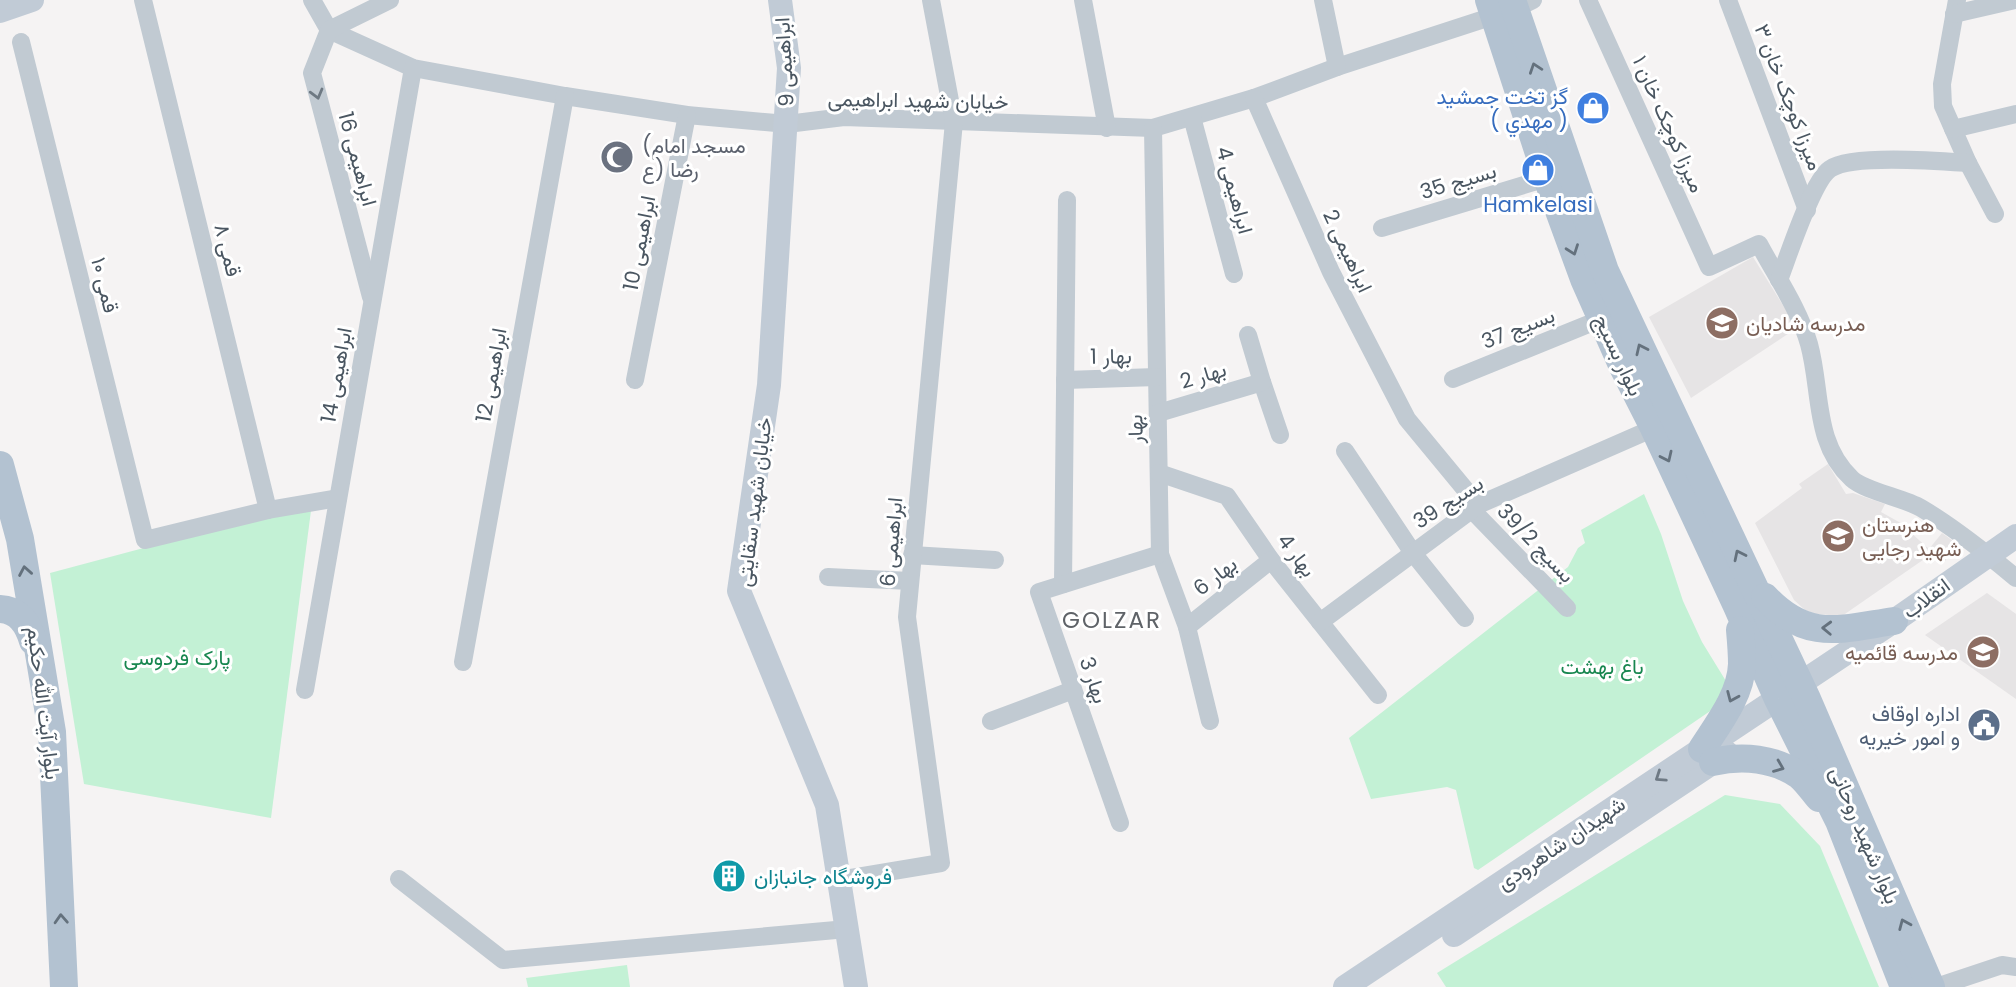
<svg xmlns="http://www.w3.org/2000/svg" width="2016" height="987" viewBox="0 0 2016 987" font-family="Poppins,Vazirmatn,sans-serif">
  <rect width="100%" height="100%" fill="#f5f3f3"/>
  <g fill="#e6e4e5">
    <polygon points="1753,257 1797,328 1691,398 1649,317"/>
    <polygon points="1828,464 1846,494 1853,493 1885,504 1881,512 1899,522 1929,549 1942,533 1960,546 1954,555 1950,554 1945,561 1933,553 1842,616 1816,614 1805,610 1794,600 1755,523 1802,488 1799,484"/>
    <polygon points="1987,593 2016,614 2016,699 1925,635"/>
  </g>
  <g fill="#c3f1d5">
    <polygon points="1644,494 1661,534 1683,601 1702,642 1729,686 1719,705 1478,870 1474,868 1456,790 1447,787 1371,799 1349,738 1568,567 1578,548 1585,543 1581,530"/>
    <polygon points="312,503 271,818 84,784 50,573"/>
    <polygon points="1725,795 1780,804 1820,846 1879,987 1446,987 1437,973"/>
    <polygon points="627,965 630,987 528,987 526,978"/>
  </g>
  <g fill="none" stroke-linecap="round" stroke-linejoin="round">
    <g stroke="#c1cad2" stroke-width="18">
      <polyline points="143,0 268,510"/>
      <polyline points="312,0 329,30 413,68 565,96 687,115 787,124 844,117 1153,128 1254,98 1337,67 1515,9 1533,0"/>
      <polyline points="1083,0 1107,128"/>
      <polyline points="1323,0 1337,67"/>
      <path d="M1588 0 1709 267 1759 244C1776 276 1799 309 1809 344 1822 391 1813 443 1852 479 1865 491 1904 498 1921 508 1955 528 1986 553 2016 578"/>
      <polyline points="1728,0 1807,210"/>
      <polyline points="1957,0 1942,84 1943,106 1968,163 1995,214"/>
      <polyline points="1954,14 2015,0"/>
      <polyline points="21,42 145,540 268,510 338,498"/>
      <polyline points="1254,98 1331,272 1407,419 1478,505"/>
      <polyline points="1192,117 1234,274"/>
      <polyline points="1153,128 1160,554 1187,627 1210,721"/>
      <polyline points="1953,129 2016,114"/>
      <polyline points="1382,228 1547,178"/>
      <path d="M1779 280C1788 257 1812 181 1830 169 1851 154 1940 161 1968 163"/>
      <polyline points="371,297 312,73 329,30 390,0"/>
      <polyline points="1248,335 1262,382 1280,435"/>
      <polyline points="1453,379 1601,319"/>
      <polyline points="635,380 687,115"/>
      <polyline points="1065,380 1157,377"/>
      <polyline points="1158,413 1262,382"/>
      <polyline points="1345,451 1413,553 1465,618"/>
      <polyline points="1159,473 1227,496 1271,560 1378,695"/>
      <polyline points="1472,510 1567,608"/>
      <polyline points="912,555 995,560"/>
      <polyline points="828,577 910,581"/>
      <polyline points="1063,584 1067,200"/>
      <polyline points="1320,622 1478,505 1654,428"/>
      <polyline points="1187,627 1271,560"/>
      <polyline points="463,662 565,96"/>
      <polyline points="305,690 413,68"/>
      <polyline points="991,721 1073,690"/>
      <polyline points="1120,823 1039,592 1160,554"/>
      <polyline points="399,879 503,960 847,929"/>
      <polyline points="839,880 941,863 907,617 954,122 931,0"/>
      <polyline points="1936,987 2002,965 2016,967"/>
    </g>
    <g stroke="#c1cbd6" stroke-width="24">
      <polyline points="780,0 789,68 769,385 739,591 827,805 856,987"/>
      <polyline points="0,11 32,0"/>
      <polyline points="1454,935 1727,753"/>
      <polyline points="1345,987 1894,621 2016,536"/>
    </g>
    <g stroke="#b3c2d1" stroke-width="28">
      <polyline points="1489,0 1547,178 1584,279 1623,367 1654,428 1737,606 1778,699 1839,821 1904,987"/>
      <polyline points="1512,0 1605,271 1807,699 1931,987"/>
      <polyline points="0,465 20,539 52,732 64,987"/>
      <path d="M1765 597C1807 642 1840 629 1894 621"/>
      <path d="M0 609C19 610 28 624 33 641"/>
      <path d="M1702 749C1718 724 1741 695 1742 664 1742 653 1741 641 1740 630"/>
      <path d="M1713 762C1742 755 1775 758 1800 776 1807 782 1813 791 1819 798"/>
    </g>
  </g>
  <defs><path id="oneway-chevron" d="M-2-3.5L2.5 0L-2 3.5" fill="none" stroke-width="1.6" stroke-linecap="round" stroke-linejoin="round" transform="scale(1.75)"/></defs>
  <g stroke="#64717d">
    <use href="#oneway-chevron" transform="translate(1535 68) rotate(-109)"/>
    <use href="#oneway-chevron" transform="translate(1573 250) rotate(70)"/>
    <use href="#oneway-chevron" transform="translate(1641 349) rotate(-115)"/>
    <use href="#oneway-chevron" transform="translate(1667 457) rotate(65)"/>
    <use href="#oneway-chevron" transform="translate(1739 555) rotate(-116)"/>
    <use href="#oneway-chevron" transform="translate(25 571) rotate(-100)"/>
    <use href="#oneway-chevron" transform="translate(1827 628) rotate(-178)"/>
    <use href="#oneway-chevron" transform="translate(1732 697) rotate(113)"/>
    <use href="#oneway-chevron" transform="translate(1779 767) rotate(22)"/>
    <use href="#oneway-chevron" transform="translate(61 919) rotate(-93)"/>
    <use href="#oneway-chevron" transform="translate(1904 924) rotate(-113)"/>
  </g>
  <use stroke="#6e7983" href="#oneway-chevron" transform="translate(317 94) rotate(75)"/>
  <use stroke="#6e7984" href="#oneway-chevron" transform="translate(1660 777) rotate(146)"/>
  <defs>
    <symbol id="shop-disc" viewBox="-11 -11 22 22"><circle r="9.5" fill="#3f7fe0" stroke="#fff"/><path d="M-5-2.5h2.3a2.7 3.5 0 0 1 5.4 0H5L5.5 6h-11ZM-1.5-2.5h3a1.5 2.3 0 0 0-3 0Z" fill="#fff"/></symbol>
    <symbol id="mosque-disc" viewBox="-11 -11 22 22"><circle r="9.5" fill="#6b7280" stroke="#fff"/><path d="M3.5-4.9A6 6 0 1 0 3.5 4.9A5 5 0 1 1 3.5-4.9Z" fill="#fff"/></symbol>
    <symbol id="school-disc" viewBox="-11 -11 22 22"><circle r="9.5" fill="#8d6e63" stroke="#fff"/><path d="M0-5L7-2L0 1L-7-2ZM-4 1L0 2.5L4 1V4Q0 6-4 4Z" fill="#fff"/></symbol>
    <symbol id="civic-disc" viewBox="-11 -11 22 22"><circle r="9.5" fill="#5c6f8a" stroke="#fff"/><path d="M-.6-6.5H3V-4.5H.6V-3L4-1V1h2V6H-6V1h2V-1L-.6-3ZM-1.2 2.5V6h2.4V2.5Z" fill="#fff"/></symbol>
    <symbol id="building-disc" viewBox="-11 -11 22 22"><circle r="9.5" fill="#0f9aa8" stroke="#fff"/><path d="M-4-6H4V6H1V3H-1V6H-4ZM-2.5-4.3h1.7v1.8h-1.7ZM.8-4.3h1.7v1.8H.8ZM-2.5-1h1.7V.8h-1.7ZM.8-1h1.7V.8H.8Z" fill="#fff"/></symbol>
  </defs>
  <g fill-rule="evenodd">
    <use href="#shop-disc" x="1574" y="89" width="38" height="38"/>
    <use href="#mosque-disc" x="598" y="138" width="38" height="38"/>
    <use href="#shop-disc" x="1519" y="151" width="38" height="38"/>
    <use href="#school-disc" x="1703" y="304" width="38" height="38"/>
    <use href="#school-disc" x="1819" y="517" width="38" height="38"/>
    <use href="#school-disc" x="1964" y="633" width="38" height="38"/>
    <use href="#civic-disc" x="1965" y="706" width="38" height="38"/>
    <use href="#building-disc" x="710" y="857" width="38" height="38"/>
  </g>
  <g text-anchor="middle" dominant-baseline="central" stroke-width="6" stroke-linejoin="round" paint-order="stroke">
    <g font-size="21" fill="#4a5661" stroke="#fff">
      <text transform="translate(784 62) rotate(-93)">ابراهیمی 9</text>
      <text transform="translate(1789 97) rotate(69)">میرزا کوچک خان ۳</text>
      <text transform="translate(918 100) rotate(1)">خیابان شهید ابراهیمی</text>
      <text transform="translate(1669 124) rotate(66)">میرزا کوچک خان ۱</text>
      <text transform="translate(358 159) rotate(75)">ابراهیمی 16</text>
      <text transform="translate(1458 181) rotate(-17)">بسیج 35</text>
      <text transform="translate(1235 190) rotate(75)">ابراهیمی 4</text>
      <text transform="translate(639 243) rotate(-79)">ابراهیمی 10</text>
      <text transform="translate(228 250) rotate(76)">قمی ۸</text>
      <text transform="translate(1348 251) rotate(65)">ابراهیمی 2</text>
      <text transform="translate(105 285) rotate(76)">قمی ۱۰</text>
      <text transform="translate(1518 328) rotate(-22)">بسیج 37</text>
      <text transform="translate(1619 355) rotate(65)">بلوار بسیج</text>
      <text transform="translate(1111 356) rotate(-1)">بهار 1</text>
      <text transform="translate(336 375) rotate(-80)">ابراهیمی 14</text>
      <text transform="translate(491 375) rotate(-80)">ابراهیمی 12</text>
      <text transform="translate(1203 375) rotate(-17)">بهار 2</text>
      <text transform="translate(1135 429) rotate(-91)">بهار</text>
      <text transform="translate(754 502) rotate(-83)">خیابان شهید سقایتی</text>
      <text transform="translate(1448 502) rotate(-33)">بسیج 39</text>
      <text transform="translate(891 542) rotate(-85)">ابراهیمی 6</text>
      <text transform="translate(1536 543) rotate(46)">بسیج 39/2</text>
      <text transform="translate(1297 555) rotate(53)">بهار 4</text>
      <text transform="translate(1215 576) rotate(-38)">بهار 6</text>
      <text transform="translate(1926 598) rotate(-36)">انقلاب</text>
      <text transform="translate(1094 680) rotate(71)">بهار 3</text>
      <text transform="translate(44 703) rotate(83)">بلوار آیت الله حکیم</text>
      <text transform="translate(1865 835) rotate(67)">بلوار شهید روحانی</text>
      <text transform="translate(1561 843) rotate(-34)">شهیدان شاهرودی</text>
    </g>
    <g font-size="21" fill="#366cbe" stroke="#fff" text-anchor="end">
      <text x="1568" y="96">گز تخت جمشيد<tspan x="1568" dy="24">( مهدي )</tspan></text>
      <text x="1538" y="204" text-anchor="middle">Hamkelasi</text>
    </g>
    <g font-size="21" fill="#5b616d" stroke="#fff" text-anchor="start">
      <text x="642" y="145">(مسجد امام<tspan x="642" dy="24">رضا (ع</tspan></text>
    </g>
    <g font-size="21" fill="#785e54" stroke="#fff" text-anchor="start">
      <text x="1746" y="323">مدرسه شادیان</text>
      <text x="1862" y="524">هنرستان<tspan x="1862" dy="24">شهید رجایی</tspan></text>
      <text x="1958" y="652" text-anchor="end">مدرسه قائمیه</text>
    </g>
    <g font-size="21" fill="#17864f" stroke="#fff">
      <text x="177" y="657">پارک فردوسی</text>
      <text x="1602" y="666">باغ بهشت</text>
    </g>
    <g font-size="21" fill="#4e5e75" stroke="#fff" text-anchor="end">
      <text x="1960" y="713">اداره اوقاف<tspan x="1960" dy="24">و امور خیریه</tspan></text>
    </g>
    <g font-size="21" fill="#0d838f" stroke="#fff" text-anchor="start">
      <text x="754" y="876">فروشگاه جانبازان</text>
    </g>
    <g font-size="23" letter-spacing="2" fill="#5f6368" stroke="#fff">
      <text x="1112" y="620">GOLZAR</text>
    </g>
  </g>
</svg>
